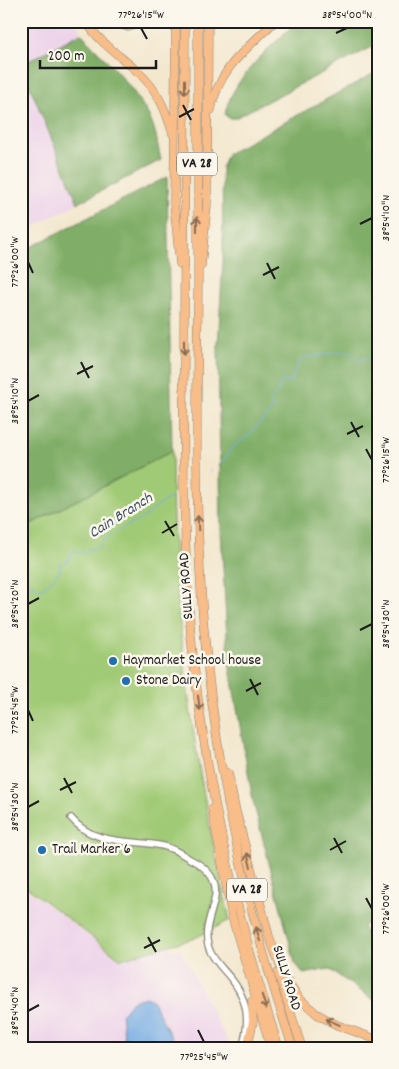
<svg xmlns="http://www.w3.org/2000/svg" width="399" height="1069" viewBox="0 0 399 1069" font-family="Dekko,sans-serif">
  <rect width="100%" height="100%" fill="#fbf7ec"/>
  <filter id="ink" filterUnits="userSpaceOnUse"><feTurbulence type="fractalNoise" baseFrequency=".02" numOctaves="2"/><feDisplacementMap in="SourceGraphic" scale="10" xChannelSelector="R" yChannelSelector="G"/><feConvolveMatrix kernelMatrix="1 2 1 2 8 2 1 2 1" color-interpolation-filters="sRGB"/></filter>
  <filter id="wash" filterUnits="userSpaceOnUse"><feTurbulence type="fractalNoise" baseFrequency=".0096" numOctaves="4" result="noise"/><feDisplacementMap in="SourceGraphic" scale="20" xChannelSelector="R" yChannelSelector="G"/><feGaussianBlur stdDeviation="1.12" result="paint"/><feColorMatrix in="noise" values="0 0 0 0 0 0 0 0 0 0 0 0 0 0 0 0 0 1.4 0 .05"/><feComposite in="paint" operator="in"/></filter>
  <g filter="url(#wash)">
    <rect width="100%" height="100%" fill="#f3e7ce"/>
    <g fill="#ecd1ea">
      <polygon points="21,21 75,21 81,33 21,65"/>
      <polygon points="21,67 78,203 21,233"/>
      <polygon points="21,885 120,959 170,946 172,951 180,949 231,1048 21,1048"/>
    </g>
    <path fill="#a1ca76" stroke="#5e7349" d="M172 451C171 610 194 765 230 920L195 938 121 959 21 883V529Z"/>
    <g fill="#80ae67" stroke="#4e6542">
      <path d="M297 21H378V44L235 118H229L225 115C231 78 272 47 297 21Z"/>
      <path d="M81 33C106 61 138 89 153 125 157 136 158 149 161 160L78 203 21 65Z"/>
      <polygon points="378,71 378,919 363,926 378,965 378,1003 329,969 304,974 295,963 253,801 228,657 221,531 218,346 223,258 222,166 227,154"/>
      <polygon points="167,177 172,451 21,529 21,252"/>
    </g>
    <polygon fill="#74abe3" stroke="#486480" points="146,997 152,1000 177,1048 126,1048 121,1015 132,1001"/>
    <g fill="none" stroke-linecap="round" stroke-linejoin="round">
      <g stroke="#74abe3" stroke-width="1">
        <path d="M218 465 226 458 231 448 246 438 274 408 269 401 278 392 281 381 290 382C295 376 295 365 301 360 306 356 340 353 348 351L359 361 365 358 378 362"/>
        <polyline points="209,472 212,469"/>
        <path d="M21 594 32 584 40 589C46 587 54 576 60 571V564L67 562 74 550 83 554 88 549 98 548C103 536 133 524 144 517 153 512 160 502 170 498"/>
        <polyline points="21,604 21,610"/>
      </g>
    </g>
  </g>
  <g filter="url(#ink)">
    <g fill="none" stroke-linecap="round" stroke-linejoin="round">
      <defs>
        <path id="minor" d="M71 818C94 846 130 839 163 846 173 848 182 854 190 859 198 863 206 868 211 876 226 900 196 924 211 953 216 963 225 971 232 980 248 1000 250 1024 242 1048"/>
        <g id="highway">
          <path d="M86 21C99 43 121 56 139 73 158 90 166 111 173 134"/>
          <polyline points="107,21 128,27 147,21"/>
          <polyline points="176,21 174,203 180,264"/>
          <path d="M185 21C185 131 184 240 184 350 183 445 183 541 191 636 204 776 235 914 279 1048"/>
          <path d="M198 21C198 110 198 198 198 287 197 405 194 523 205 641 218 779 248 916 293 1048"/>
          <path d="M211 110C219 67 246 50 275 21"/>
          <polyline points="201,266 207,205 208,21"/>
          <polyline points="228,773 235,808 269,936 283,974 299,998 317,1014 337,1025 378,1040"/>
          <polyline points="212,809 232,917 271,1048"/>
          <polyline points="278,973 302,1048"/>
          <polyline points="247,1048 253,1022 252,1001"/>
        </g>
      </defs>
      <use href="#minor" stroke="#888275" stroke-width="8"/>
      <use href="#highway" stroke="#888275" stroke-width="9"/>
      <use href="#minor" stroke="#fff" stroke-width="5.5"/>
      <use href="#highway" stroke="#f8bd89" stroke-width="8"/>
    </g>
    <defs><path id="oneway-shaft" d="M-6 0H5M1.5-3L5.5 0L1.5 3" fill="none" stroke-width="1.6" stroke-linecap="round" stroke-linejoin="round" transform="scale(1.25)"/></defs>
    <g stroke="#8a6c52">
      <use href="#oneway-shaft" transform="translate(185 87) rotate(90)"/>
      <use href="#oneway-shaft" transform="translate(197 224) rotate(-90)"/>
      <use href="#oneway-shaft" transform="translate(184 347) rotate(90)"/>
      <use href="#oneway-shaft" transform="translate(198 523) rotate(-92)"/>
      <use href="#oneway-shaft" transform="translate(199 703) rotate(82)"/>
      <use href="#oneway-shaft" transform="translate(249 860) rotate(-105)"/>
      <use href="#oneway-shaft" transform="translate(258 934) rotate(-105)"/>
      <use href="#oneway-shaft" transform="translate(264 1002) rotate(73)"/>
      <use href="#oneway-shaft" transform="translate(333 1022) rotate(-155)"/>
    </g>
  </g>
  <path fill="none" stroke="#1c1c1c" stroke-width="2" d="M141 28 147 39M336 33 347 28M183 105 191 120M179 117 194 109M360 224 372 218M28 262 33 273M267 263 275 279M263 275 279 267M81 362 89 378M77 374 93 366M28 401 39 395M351 422 359 437M347 434 363 426M366 449 372 460M165 521 174 536M162 533 177 524M28 604 39 598M360 630 372 624M250 679 258 695M246 691 261 683M28 710 33 721M64 778 72 793M60 790 76 782M28 807 39 801M334 838 342 853M330 850 346 841M366 898 372 909M148 937 156 952M144 948 160 940M28 1011 39 1005M198 1030 204 1042"/>
  <g fill="#1f6fb2" stroke="#fbf7ec" stroke-width="2">
    <circle cx="113" cy="661" r="5"/>
    <circle cx="126" cy="681" r="5"/>
    <circle cx="42" cy="850" r="5"/>
  </g>
  <g text-anchor="middle" dominant-baseline="central" stroke-width="5" stroke-linejoin="round" paint-order="stroke">
    <g fill="#fbf7ec" stroke="#5f5e5a" stroke-width="1">
      <rect x="177" y="152.5" width="40" height="23" rx="4"/>
      <rect x="227" y="878.5" width="40" height="23" rx="4"/>
    </g>
    <g font-size="14" font-weight="bold" fill="#1c1c1c">
      <text x="197" y="164">VA 28</text>
      <text x="247" y="890">VA 28</text>
    </g>
    <g font-size="15" fill="#1c1c1c" stroke="#fbf7ec">
      <text transform="translate(187 586) rotate(-94)">SULLY ROAD</text>
      <text transform="translate(286 978) rotate(73)">SULLY ROAD</text>
    </g>
    <g font-size="15" fill="#1c1c1c" stroke="#fbf7ec" text-anchor="start">
      <text x="123" y="661">Haymarket School house</text>
      <text x="136" y="681">Stone Dairy</text>
      <text x="52" y="850">Trail Marker 6</text>
    </g>
    <g font-size="16" font-style="italic" fill="#3f556c" stroke="#fbf7ec">
      <text transform="translate(121 516) rotate(-32)">Cain Branch</text>
    </g>
  </g>
  <rect width="399" height="1069" fill="none" stroke="#fbf7ec" stroke-width="55"/>
  <path d="M40 60v8h116v-8" fill="none" stroke="#1c1c1c" stroke-width="2.5"/>
  <text x="48" y="60" font-size="15" fill="#1c1c1c" stroke="#fbf7ec" stroke-width="4" paint-order="stroke">200 m</text>
  <rect x="28" y="28" width="344" height="1014" fill="none" stroke="#1c1c1c" stroke-width="2"/>
  <g font-size="12" text-anchor="middle" fill="#1c1c1c">
    <text x="141" y="18">77°26'15"W</text>
    <text x="347" y="18">38°54'00"N</text>
    <text transform="translate(385 218) rotate(-90)" y="4">38°54'10"N</text>
    <text transform="translate(14 262) rotate(-90)" y="4">77°26'00"W</text>
    <text transform="translate(14 401) rotate(-90)" y="4">38°54'10"N</text>
    <text transform="translate(385 460) rotate(-90)" y="4">77°26'15"W</text>
    <text transform="translate(14 604) rotate(-90)" y="4">38°54'20"N</text>
    <text transform="translate(385 624) rotate(-90)" y="4">38°54'30"N</text>
    <text transform="translate(14 710) rotate(-90)" y="4">77°25'45"W</text>
    <text transform="translate(14 807) rotate(-90)" y="4">38°54'30"N</text>
    <text transform="translate(385 909) rotate(-90)" y="4">77°26'00"W</text>
    <text transform="translate(14 1011) rotate(-90)" y="4">38°54'40"N</text>
    <text x="204" y="1060">77°25'45"W</text>
  </g>
</svg>
